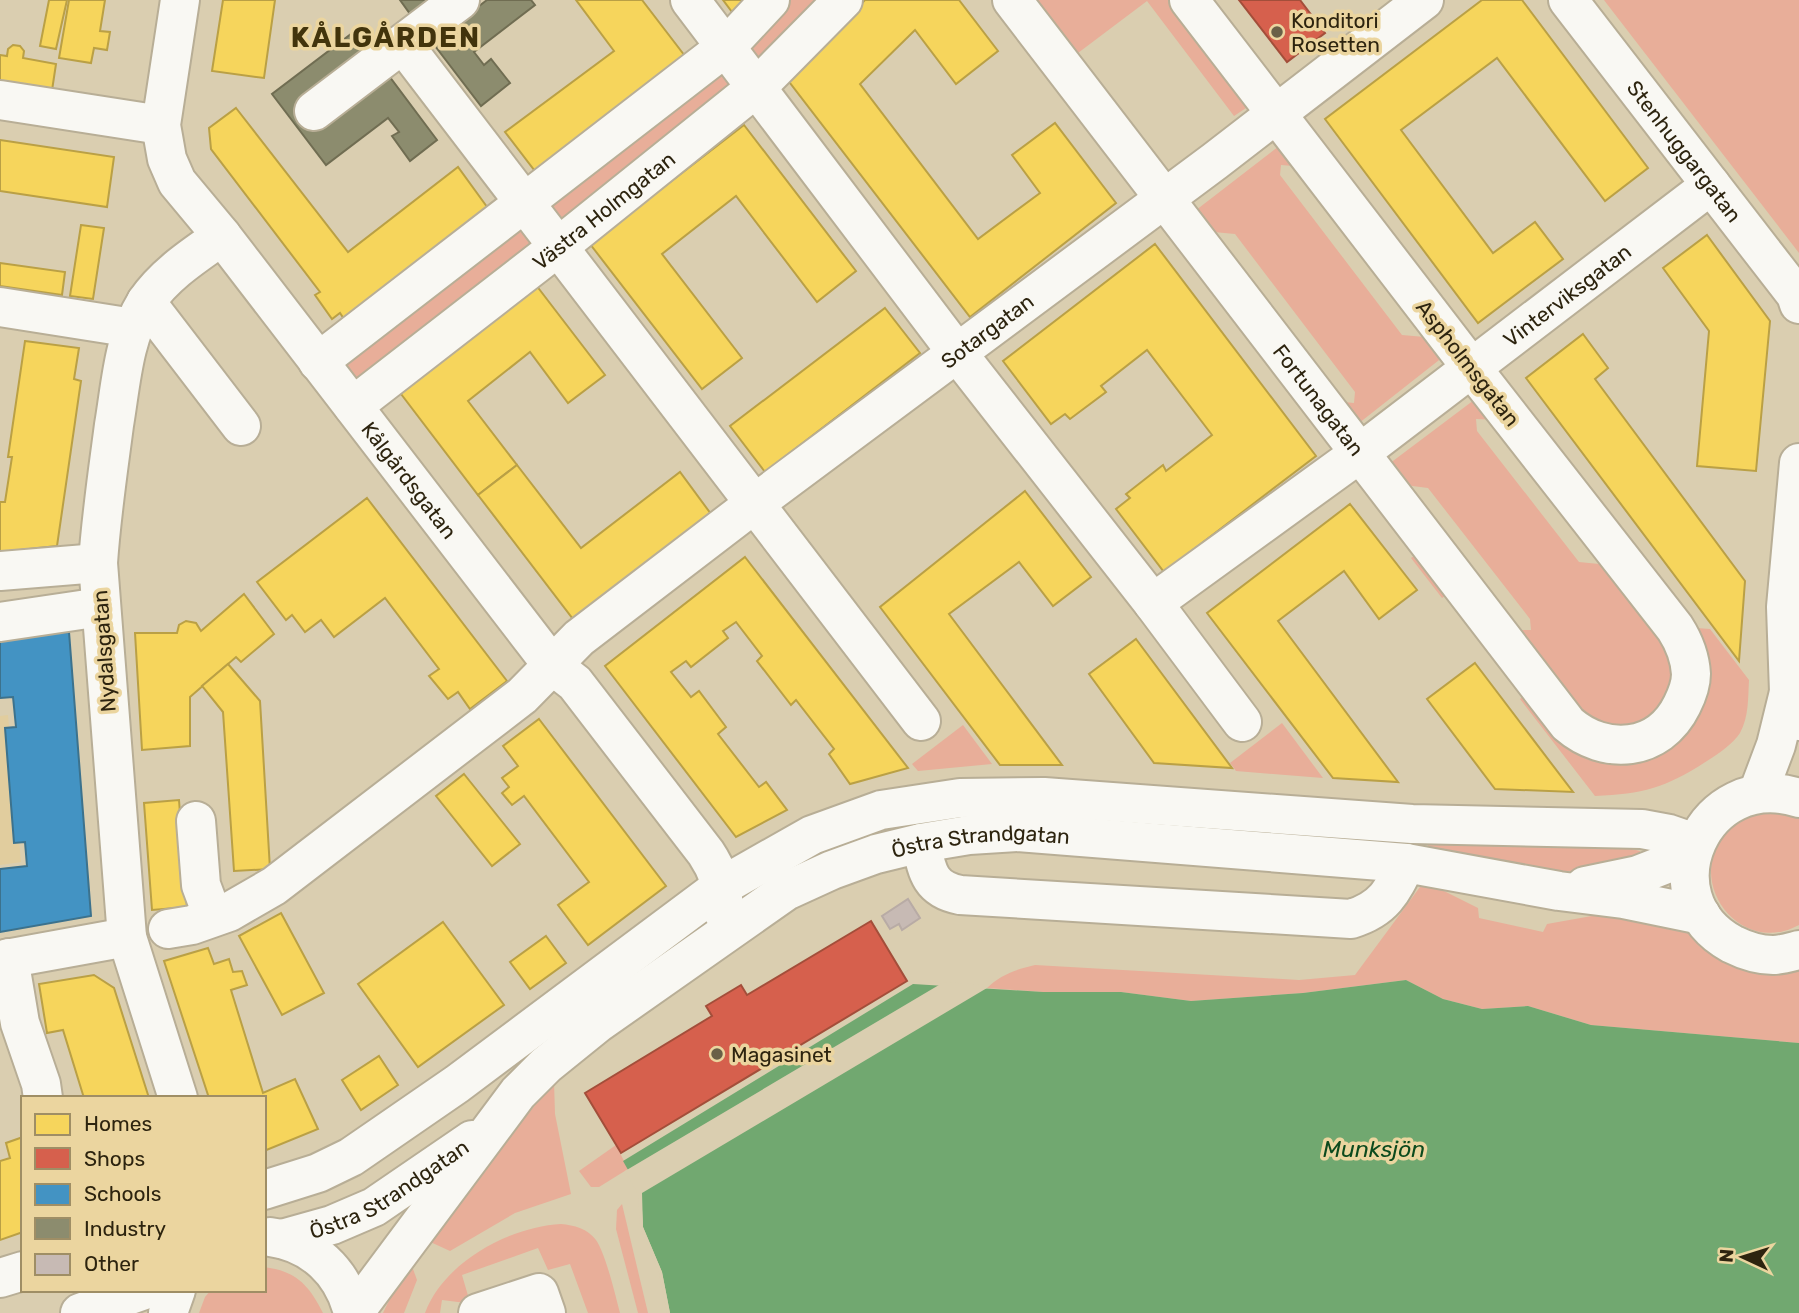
<svg xmlns="http://www.w3.org/2000/svg" width="1799" height="1313" viewBox="0 0 1799 1313" font-family="Rubik,sans-serif">
  <rect width="100%" height="100%" fill="#daceb0"/>
  <polygon fill="#e1cd9e" points="8,715 21,862 0,865 0,716"/>
  <g fill="#e8ae99">
    <polygon points="784,0 825,0 746,81 349,393 331,369"/>
    <polygon points="1025,0 1177,0 1252,104 1234,116 1147,1 1070,59"/>
    <polygon points="1604,0 1799,0 1799,253 1607,4"/>
    <polygon points="1283,143 1306,167 1281,165 1280,175 1402,335 1436,338 1448,353 1354,427 1333,401 1354,403 1355,392 1235,234 1203,231 1191,214"/>
    <polygon points="1478,397 1499,420 1476,419 1477,431 1579,562 1609,565 1671,644 1678,671 1653,722 1600,731 1508,630 1531,630 1530,619 1428,488 1397,484 1385,467"/>
    <polygon points="1414,556 1427,558 1445,582 1445,596 1442,598 1411,558"/>
    <path d="M1697 628 1710 629 1749 680C1748 697 1749 717 1740 733 1733 744 1718 754 1707 761 1665 788 1644 794 1595 796L1520 699 1527 693 1649 756Z"/>
    <polygon points="1282,723 1323,778 1236,771 1230,763"/>
    <polygon points="963,725 992,764 918,771 912,764"/>
    <path d="M1761 812H1781L1799 818V925C1727 964 1663 846 1761 812Z"/>
    <polygon points="1428,842 1619,846 1640,851 1640,855 1584,870 1555,872 1428,848"/>
    <path d="M1430 884 1478 908 1479 918 1543 932 1547 924 1614 912 1688 930 1799 961V1043L1591 1025 1528 1006 1482 1009 1443 999 1406 980 1303 993 1191 1001 1121 992H1043L987 988C1000 975 1017 969 1035 965L1299 980 1355 975 1420 887Z"/>
    <polygon points="554,1082 555,1114 571,1194 515,1213 450,1251 426,1240"/>
    <polygon points="616,1145 628,1169 599,1187 591,1187 579,1171"/>
    <polygon points="622,1204 648,1313 638,1313 616,1229 617,1210"/>
    <path d="M561 1224C574 1225 588 1229 596 1240 606 1255 615 1294 620 1313H588L570 1264 548 1270 538 1248 462 1275 469 1299 466 1303 442 1300 440 1313H425C444 1262 509 1227 561 1224Z"/>
    <polygon points="407,1263 413,1269 417,1280 404,1313 383,1313"/>
    <path d="M264 1267C296 1271 309 1285 323 1313H199L205 1297 211 1290H264Z"/>
  </g>
  <polygon fill="#71a870" points="1406,980 1443,999 1482,1009 1528,1006 1591,1025 1799,1043 1799,1313 670,1313 662,1272 643,1227 641,1193 623,1161 913,984 1043,992 1121,992 1191,1001 1303,993"/>
  <polygon fill="#daceb0" points="944,982 985,985 987,988 642,1193 643,1227 662,1272 670,1313 667,1313 659,1273 640,1228 638,1194 625,1171"/>
  <g fill="#f6d55c" stroke="#baa045" stroke-width="2">
    <polygon points="49,0 67,0 56,49 40,46"/>
    <polygon points="69,0 105,0 100,31 110,32 107,50 94,48 91,63 59,58"/>
    <polygon points="223,0 275,0 264,78 212,71"/>
    <polygon points="576,0 642,0 688,60 538,175 505,132 614,51"/>
    <polygon points="723,0 744,0 732,12"/>
    <polygon points="865,0 959,0 998,51 956,84 915,30 860,84 978,239 1040,193 1012,155 1055,123 1116,203 970,317 787,79"/>
    <polygon points="1482,0 1522,0 1648,168 1605,201 1497,58 1401,130 1493,253 1535,222 1563,259 1478,323 1325,119"/>
    <polygon points="13,45 20,46 24,51 23,58 56,64 51,97 0,89 0,55 7,56 8,49"/>
    <polygon points="236,108 348,252 458,167 490,211 346,322 340,313 332,319 315,295 320,292 211,149 209,128"/>
    <polygon points="744,125 856,271 817,302 736,196 662,254 742,358 702,389 590,244"/>
    <polygon points="0,140 114,157 107,207 0,191"/>
    <polygon points="81,225 104,228 93,299 70,296"/>
    <polygon points="1707,235 1770,321 1756,471 1697,466 1709,331 1663,268"/>
    <polygon points="1155,244 1316,456 1164,572 1116,509 1130,498 1126,494 1163,465 1166,471 1212,435 1147,350 1101,386 1106,392 1070,419 1065,414 1051,424 1003,361"/>
    <polygon points="0,263 65,272 62,295 0,286"/>
    <polygon points="536,285 605,375 568,403 530,352 468,401 517,465 478,495 398,390"/>
    <polygon points="885,308 920,353 765,472 730,426"/>
    <polygon points="1583,334 1608,368 1595,379 1745,581 1739,661 1526,378"/>
    <polygon points="25,341 79,348 74,379 81,381 57,546 0,552 0,502 5,502 12,457 8,457"/>
    <polygon points="517,465 581,548 680,472 711,514 573,619 478,495"/>
    <polygon points="1025,491 1091,577 1053,606 1019,562 949,614 1062,765 1000,765 880,607"/>
    <polygon points="367,498 507,681 470,709 458,692 448,699 429,676 439,669 385,598 334,637 321,620 305,632 292,615 286,620 257,582"/>
    <polygon points="1350,504 1417,590 1379,619 1344,571 1278,621 1398,782 1333,778 1207,613"/>
    <polygon points="745,557 908,768 850,784 829,754 834,749 796,700 791,705 757,661 762,656 736,622 723,631 728,638 691,667 686,661 671,672 691,697 699,691 726,727 718,734 759,787 766,782 787,810 736,837 605,666"/>
    <polygon points="244,594 274,634 241,662 236,657 190,697 190,746 142,750 135,633 177,633 179,625 186,621 196,623 201,631"/>
    <polygon points="1136,639 1232,768 1154,763 1089,674"/>
    <polygon points="1475,663 1573,792 1495,789 1427,699"/>
    <polygon points="228,664 260,701 270,869 234,871 223,712 202,686"/>
    <polygon points="539,719 666,886 588,945 558,905 589,882 524,796 512,805 502,793 509,787 502,778 518,766 503,746"/>
    <polygon points="464,774 520,844 492,866 436,796"/>
    <polygon points="179,800 187,907 152,910 144,803"/>
    <polygon points="281,913 324,993 282,1015 239,936"/>
    <polygon points="443,922 504,1005 418,1067 358,984"/>
    <polygon points="546,936 566,963 530,989 510,962"/>
    <polygon points="208,948 214,964 229,959 233,972 242,971 247,985 231,990 263,1093 295,1079 318,1129 264,1151 264,1098 209,1098 164,961"/>
    <polygon points="94,975 114,988 149,1098 84,1098 63,1030 47,1033 39,984"/>
    <polygon points="379,1056 398,1085 361,1110 342,1080"/>
    <polygon points="23,1137 23,1232 0,1240 0,1161 10,1158 6,1143"/>
  </g>
  <g fill="#d6604d" stroke="#a34e3a" stroke-width="2">
    <polygon points="1239,0 1300,0 1325,33 1287,62"/>
    <polygon points="871,921 907,981 621,1153 585,1093 712,1016 706,1006 741,985 747,995"/>
  </g>
  <polygon fill="#4393c3" stroke="#3c728d" stroke-width="2" points="69,632 91,916 0,932 0,869 27,866 25,842 14,843 5,728 16,727 13,697 0,698 0,638"/>
  <g fill="#8c8c6e" stroke="#706d52" stroke-width="2">
    <polygon points="400,0 436,0 413,18"/>
    <polygon points="487,0 531,0 535,5 474,52 484,65 491,59 510,83 481,106 432,42"/>
    <polygon points="355,31 371,52 299,106 318,130 389,76 437,140 410,161 392,136 399,132 388,118 326,165 272,94"/>
  </g>
  <polygon fill="#c7bab4" stroke="#b8aba5" stroke-width="2" points="908,899 920,918 902,930 899,924 890,929 882,916"/>
  <g fill="none" stroke-linecap="round" stroke-linejoin="round">
    <defs>
      <g id="minor">
        <path id="s1" d="M180 0 161 125 167 159 177 182 222 236 552 665 575 683 706 853C718 871 725 890 723 912"/>
        <polyline points="690,0 958,354 1153,603 1242,722"/>
        <path id="s2" d="M1012 0 1568 724C1605 756 1659 752 1682 705 1687 695 1691 684 1691 674 1690 656 1684 642 1675 628L1471 367 1189 0"/>
        <path id="s3" d="M1568 0 1796 295 1799 304"/>
        <polyline points="403,44 921,721"/>
        <polyline points="0,100 161,125"/>
        <polyline points="314,111 460,0"/>
        <polyline points="146,302 241,426"/>
        <polyline points="0,307 133,328"/>
        <polyline points="318,362 727,46 770,0"/>
        <path id="s4" d="M353 406 558 247 757 87 843 0"/>
        <polyline points="1799,463 1786,607 1789,692 1799,721"/>
        <polyline points="0,571 98,563"/>
        <path id="s5" d="M1153 603 1360 453 1711 185"/>
        <polyline points="0,622 101,607"/>
        <polyline points="1758,793 1776,745 1789,692"/>
        <polyline points="196,821 201,885 213,917"/>
        <path d="M921 843C927 871 929 889 960 895L1351 919C1384 909 1392 892 1406 863"/>
        <path id="s6" d="M168 929 192 925 229 912 274 886 522 696 579 638 754 504 1215 161 1424 0"/>
        <polyline points="9,958 20,1023 41,1084 43,1098"/>
        <polyline points="0,960 127,937"/>
        <path d="M178 1098 127 937 98 563C101 517 108 471 114 425 121 384 123 339 146 302 165 274 195 255 222 236"/>
        <polyline points="264,1190 318,1173 351,1157 383,1135 457,1084 722,886 812,835 881,810 960,798 1044,797 1412,824 1642,829 1669,834 1695,843"/>
        <polyline points="0,1278 23,1271"/>
        <polyline points="478,1313 539,1293 546,1313"/>
      </g>
      <g id="major">
        <path d="M1799 798C1703 767 1646 897 1732 944 1744 950 1758 955 1773 955 1781 955 1791 952 1799 950"/>
        <polyline points="1585,886 1638,875 1692,854"/>
        <path d="M270 1237C313 1243 343 1272 353 1313"/>
        <path id="s7" d="M282 1239 332 1225 374 1207 472 1140"/>
        <polyline points="80,1313 144,1290"/>
        <polyline points="168,1313 176,1290"/>
        <path id="s8" d="M354 1313 518 1093 546 1065 598 1023 786 891 832 870 876 854 921 843 969 835 1018 832 1406 863 1559 891 1623 899 1701 915"/>
      </g>
    </defs>
    <use href="#minor" stroke="#b8ae96" stroke-width="42"/>
    <use href="#major" stroke="#b8ae96" stroke-width="42"/>
    <use href="#minor" stroke="#f9f8f3" stroke-width="38"/>
    <use href="#major" stroke="#f9f8f3" stroke-width="38"/>
  </g>
  <g fill="#6a6047" stroke="#ebd59f" stroke-width="2.5">
    <circle cx="1277" cy="32" r="7"/>
    <circle cx="717" cy="1054" r="7"/>
  </g>
  <g text-anchor="middle" dominant-baseline="central" stroke-width="7" stroke-linejoin="round" paint-order="stroke">
    <g font-size="21" fill="#2d240f" stroke="#ebd59f" text-anchor="start">
      <text x="1291" y="20">Konditori<tspan x="1291" dy="24">Rosetten</tspan></text>
      <text x="731" y="1054">Magasinet</text>
    </g>
    <g font-size="21" fill="#2d240f" stroke="#ebd59f">
      <text stroke="none"><textPath href="#s3" startOffset="191">Stenhuggargatan</textPath></text>
      <text stroke="none"><textPath href="#s4" startOffset="318">Västra Holmgatan</textPath></text>
      <text stroke="none"><textPath href="#s5" startOffset="516">Vinterviksgatan</textPath></text>
      <text stroke="none"><textPath href="#s6" startOffset="1020">Sotargatan</textPath></text>
      <text transform="translate(1468 363) rotate(52)">Aspholmsgatan</text>
      <text stroke="none"><textPath href="#s2" startOffset="504">Fortunagatan</textPath></text>
      <text stroke="none"><textPath href="#s1" startOffset="564">Kålgårdsgatan</textPath></text>
      <text transform="translate(104 651) rotate(-94)">Nydalsgatan</text>
      <text stroke="none"><textPath href="#s8" startOffset="814">Östra Strandgatan</textPath></text>
      <text stroke="none"><textPath href="#s7" startOffset="119">Östra Strandgatan</textPath></text>
    </g>
    <g font-size="23" font-style="italic" fill="#0c4a1d" stroke="#ebd59f">
      <text x="1374" y="1149">Munksjön</text>
    </g>
    <g font-size="28" font-weight="bold" letter-spacing="2" fill="#42340c" stroke="#ebd59f">
      <text x="386" y="37">KÅLGÅRDEN</text>
    </g>
  </g>
  <rect x="21" y="1096" width="245" height="196" fill="#ebd59f" stroke="#9f8e65" stroke-width="2"/>
  <rect x="35" y="1114" width="35" height="21" fill="#f6d55c" stroke="#9f8e65" stroke-width="2"/>
  <text x="84" y="1131" font-size="21" fill="#2d240f">Homes</text>
  <rect x="35" y="1148" width="35" height="21" fill="#d6604d" stroke="#9f8e65" stroke-width="2"/>
  <text x="84" y="1166" font-size="21" fill="#2d240f">Shops</text>
  <rect x="35" y="1184" width="35" height="21" fill="#4393c3" stroke="#9f8e65" stroke-width="2"/>
  <text x="84" y="1201" font-size="21" fill="#2d240f">Schools</text>
  <rect x="35" y="1218" width="35" height="21" fill="#8c8c6e" stroke="#9f8e65" stroke-width="2"/>
  <text x="84" y="1236" font-size="21" fill="#2d240f">Industry</text>
  <rect x="35" y="1254" width="35" height="21" fill="#c7bab4" stroke="#9f8e65" stroke-width="2"/>
  <text x="84" y="1271" font-size="21" fill="#2d240f">Other</text>
  <g transform="translate(1743 1257) rotate(274)" stroke="#ebd59f" stroke-width="5" paint-order="stroke">
  <path d="M0-5L12 26L0 18L-12 26Z" fill="#2d240f"/>
  <text y="-10" font-size="19" font-weight="bold" text-anchor="middle" fill="#2d240f">N</text>
  </g>
</svg>
